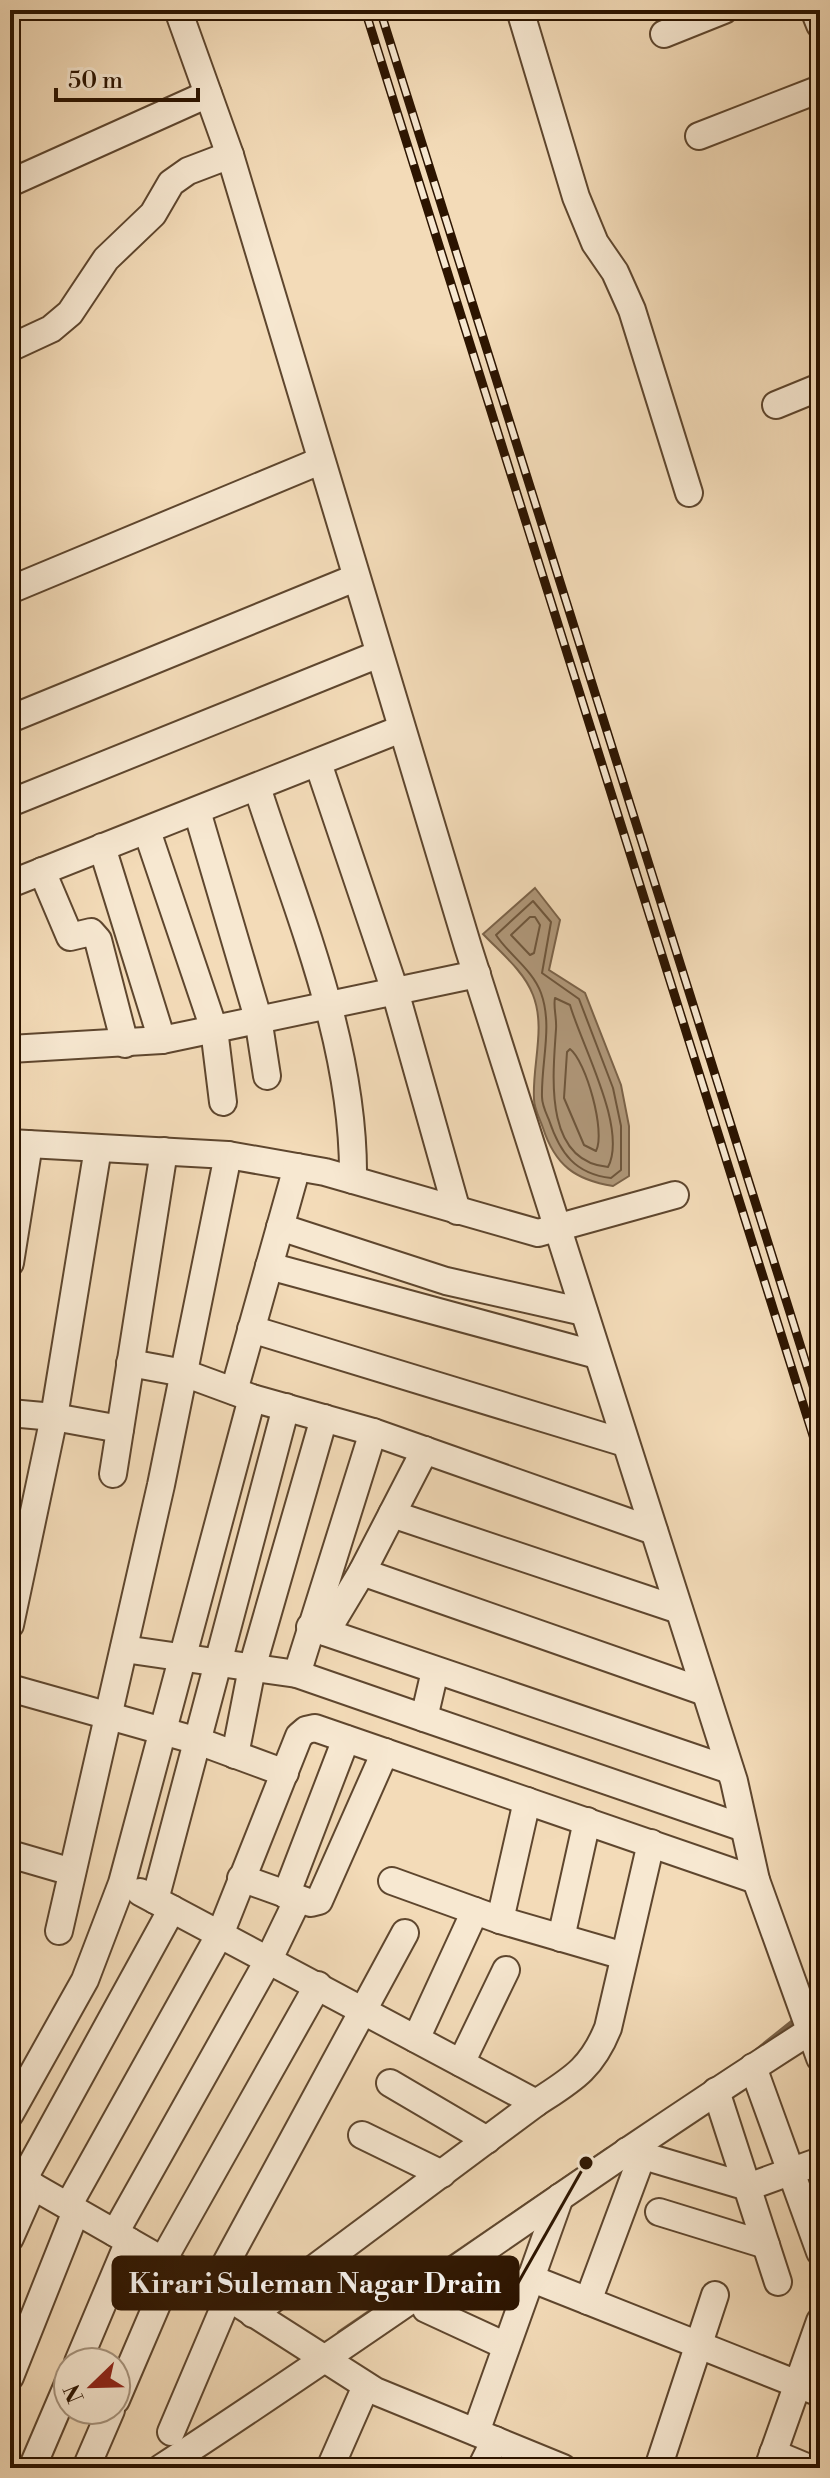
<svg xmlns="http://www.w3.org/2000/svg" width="830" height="2478" viewBox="0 0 830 2478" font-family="'Libre Bodoni',serif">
  <rect width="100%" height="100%" fill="#f3dbb8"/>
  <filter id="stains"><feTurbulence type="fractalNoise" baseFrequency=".0025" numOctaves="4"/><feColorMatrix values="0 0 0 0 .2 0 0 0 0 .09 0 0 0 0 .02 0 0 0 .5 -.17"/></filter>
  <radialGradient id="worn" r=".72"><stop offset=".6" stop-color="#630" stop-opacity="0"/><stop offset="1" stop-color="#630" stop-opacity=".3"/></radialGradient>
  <path fill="#af9779" stroke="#7b6349" stroke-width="2" d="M535 888 560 920 549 970 585 993 621 1085 629 1126V1176L613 1186C575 1180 555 1165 543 1128 540 1119 534 1109 534 1099 532 1065 546 1028 533 995 524 971 500 952 483 934Z"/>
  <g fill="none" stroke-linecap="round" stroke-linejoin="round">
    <g stroke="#6e563c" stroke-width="2">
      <path d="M533 901 551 922 542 973 579 999 613 1088 621 1126V1170L611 1178C575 1174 560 1153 549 1120 546 1113 542 1105 542 1097 541 1062 553 1026 541 993 532 969 509 955 496 935Z"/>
      <polygon points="530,917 535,917 540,925 534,953 530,955 511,935"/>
      <path d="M555 998 570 1005C581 1044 628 1129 608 1167 543 1161 553 1075 556 1029 557 1018 553 1007 555 998Z"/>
      <path d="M570 1049C586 1061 606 1132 596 1151L584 1145 564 1098 567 1052Z"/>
    </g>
    <g stroke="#7b6349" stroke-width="6">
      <polyline points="757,2051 798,2018"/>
      <polyline points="340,2333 608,2150"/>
    </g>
    <defs>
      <g id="minor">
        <polyline points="178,10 230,155 468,947 734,1781 756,1880 820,2058"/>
        <polyline points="520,10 576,197 595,243 615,272 632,310 689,493"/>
        <polyline points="814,10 820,25"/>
        <polyline points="664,34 724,10"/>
        <polyline points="699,136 820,89"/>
        <polyline points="10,183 208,94"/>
        <polyline points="10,348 51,329 70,313 106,259 153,214 171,183 188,171 230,155"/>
        <polyline points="776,405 820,387"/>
        <polyline points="10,590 320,461"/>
        <polyline points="10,719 355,578"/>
        <polyline points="318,763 395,991 457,1211"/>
        <path d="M257 787C298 914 355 1045 353 1180"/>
        <polyline points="10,803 379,654"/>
        <polyline points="197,811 258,1018 267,1076"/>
        <polyline points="147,831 214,1029 223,1102"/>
        <polyline points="102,847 162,1040"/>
        <polyline points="42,871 70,937 91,932 98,940 125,1044"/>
        <polyline points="10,884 401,729"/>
        <polyline points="10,1049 162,1040 477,974"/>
        <polyline points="10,1143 228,1155 325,1172 538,1233 675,1195"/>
        <polyline points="280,1227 446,1281 584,1312"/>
        <polyline points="10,1263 29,1144"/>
        <polyline points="269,1266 597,1355"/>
        <polyline points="251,1329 625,1443"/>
        <polyline points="130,1363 184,1373 252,1398 373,1432 654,1531"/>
        <polyline points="234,1391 297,1167"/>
        <polyline points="10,1413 54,1417 120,1429"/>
        <polyline points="113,1474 164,1151"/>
        <polyline points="392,1514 679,1610"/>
        <polyline points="362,1572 705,1692"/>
        <polyline points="10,1625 54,1417 98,1148"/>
        <polyline points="310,1627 730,1770"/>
        <polyline points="326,1632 362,1572 425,1450"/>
        <polyline points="124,1649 297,1674 373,1432"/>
        <polyline points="297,1674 424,1718 435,1671"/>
        <polyline points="10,1688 198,1741 285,1773"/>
        <polyline points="424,1718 744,1828"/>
        <polyline points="235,1755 252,1668 324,1418"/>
        <polyline points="10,1854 72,1872"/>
        <polyline points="241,1878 311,1903 319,1901 385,1752"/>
        <polyline points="392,1881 500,1920 624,1956"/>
        <polyline points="140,1892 536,2103"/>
        <polyline points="286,1895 346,1739"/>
        <polyline points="155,1900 286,1407"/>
        <polyline points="500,1920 527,1801"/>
        <polyline points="59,1931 161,1485 228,1155"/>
        <polyline points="561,1938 587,1821"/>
        <polyline points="416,2039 475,1911"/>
        <polyline points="461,2063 506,1970"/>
        <polyline points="753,2067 820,2252"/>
        <polyline points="390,2083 487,2140"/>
        <polyline points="716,2091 778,2282"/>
        <polyline points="10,2114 85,1980 122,1883 252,1398"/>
        <polyline points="362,2135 442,2174"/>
        <polyline points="627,2151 748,2187 820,2161"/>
        <polyline points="10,2173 239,2304 375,2391 563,2468"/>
        <polyline points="23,2180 172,1909"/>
        <polyline points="68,2206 221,1932 299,1736 306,1730 315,1728 756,1880"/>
        <polyline points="659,2212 766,2245"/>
        <polyline points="115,2233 269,1959 298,1899"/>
        <polyline points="10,2238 33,2186"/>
        <polyline points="163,2260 318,1985"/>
        <polyline points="530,2278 820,2393"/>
        <polyline points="212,2289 405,1933"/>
        <polyline points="588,2301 642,2156"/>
        <polyline points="426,2309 506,2346"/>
        <path d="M253 2314 536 2103C571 2080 591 2070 608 2028L651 1843"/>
        <polyline points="78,2362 129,2241"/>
        <polyline points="10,2377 76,2211"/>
        <polyline points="116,2400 173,2267"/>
        <polyline points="171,2432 228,2298"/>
        <polyline points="476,2432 560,2197"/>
        <polyline points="773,2453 809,2468"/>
        <polyline points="32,2468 68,2384"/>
        <polyline points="86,2468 111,2410"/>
        <path d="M161 2468C380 2326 590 2171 810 2031"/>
        <polyline points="330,2468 366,2386"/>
        <polyline points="481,2468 495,2440"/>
        <polyline points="658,2468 715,2295"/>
        <polyline points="768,2468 820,2321"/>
      </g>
    </defs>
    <use href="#minor" stroke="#5e462e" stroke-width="30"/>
    <use href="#minor" stroke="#f7e8d1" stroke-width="26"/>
    <defs>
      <g id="rail">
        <polyline points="365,10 820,1458"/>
        <polyline points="380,10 820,1408"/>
      </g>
    </defs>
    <use href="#rail" stroke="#2c1400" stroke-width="9"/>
    <use href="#rail" stroke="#f7e8d1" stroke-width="6" stroke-dasharray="18" stroke-linecap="butt"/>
  </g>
  <path fill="none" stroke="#2c1400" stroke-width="3" d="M586 2163L518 2283"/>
  <circle fill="#2c1400" stroke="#f7e8d1" stroke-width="3" cx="586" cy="2163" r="8"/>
  <rect fill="#2c1400" stroke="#2c1400" stroke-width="3" x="113" y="2257" width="405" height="52" rx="8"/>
  <g font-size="28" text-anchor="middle" font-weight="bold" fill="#fff">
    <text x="315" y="2293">Kirari Suleman Nagar Drain</text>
  </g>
  <rect width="830" height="2478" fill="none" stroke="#f3dbb8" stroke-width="40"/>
  <rect x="12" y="12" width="806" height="2454" fill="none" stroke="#2c1400" stroke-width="4"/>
  <rect x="20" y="20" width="790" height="2438" fill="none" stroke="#2c1400" stroke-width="2"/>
  <g transform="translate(92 2386) rotate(247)"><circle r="38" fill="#f7e8d1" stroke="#a6937d" stroke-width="2"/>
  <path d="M0-6L14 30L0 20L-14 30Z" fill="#8f2418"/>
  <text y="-12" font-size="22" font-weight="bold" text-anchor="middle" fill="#2c1400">N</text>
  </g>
  <path d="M56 88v12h142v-12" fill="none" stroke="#2c1400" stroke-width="4"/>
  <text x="68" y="88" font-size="24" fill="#2c1400" stroke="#f7e8d1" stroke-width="6" paint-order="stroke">50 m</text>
  <rect width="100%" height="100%" filter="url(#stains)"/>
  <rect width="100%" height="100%" fill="url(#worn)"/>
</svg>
